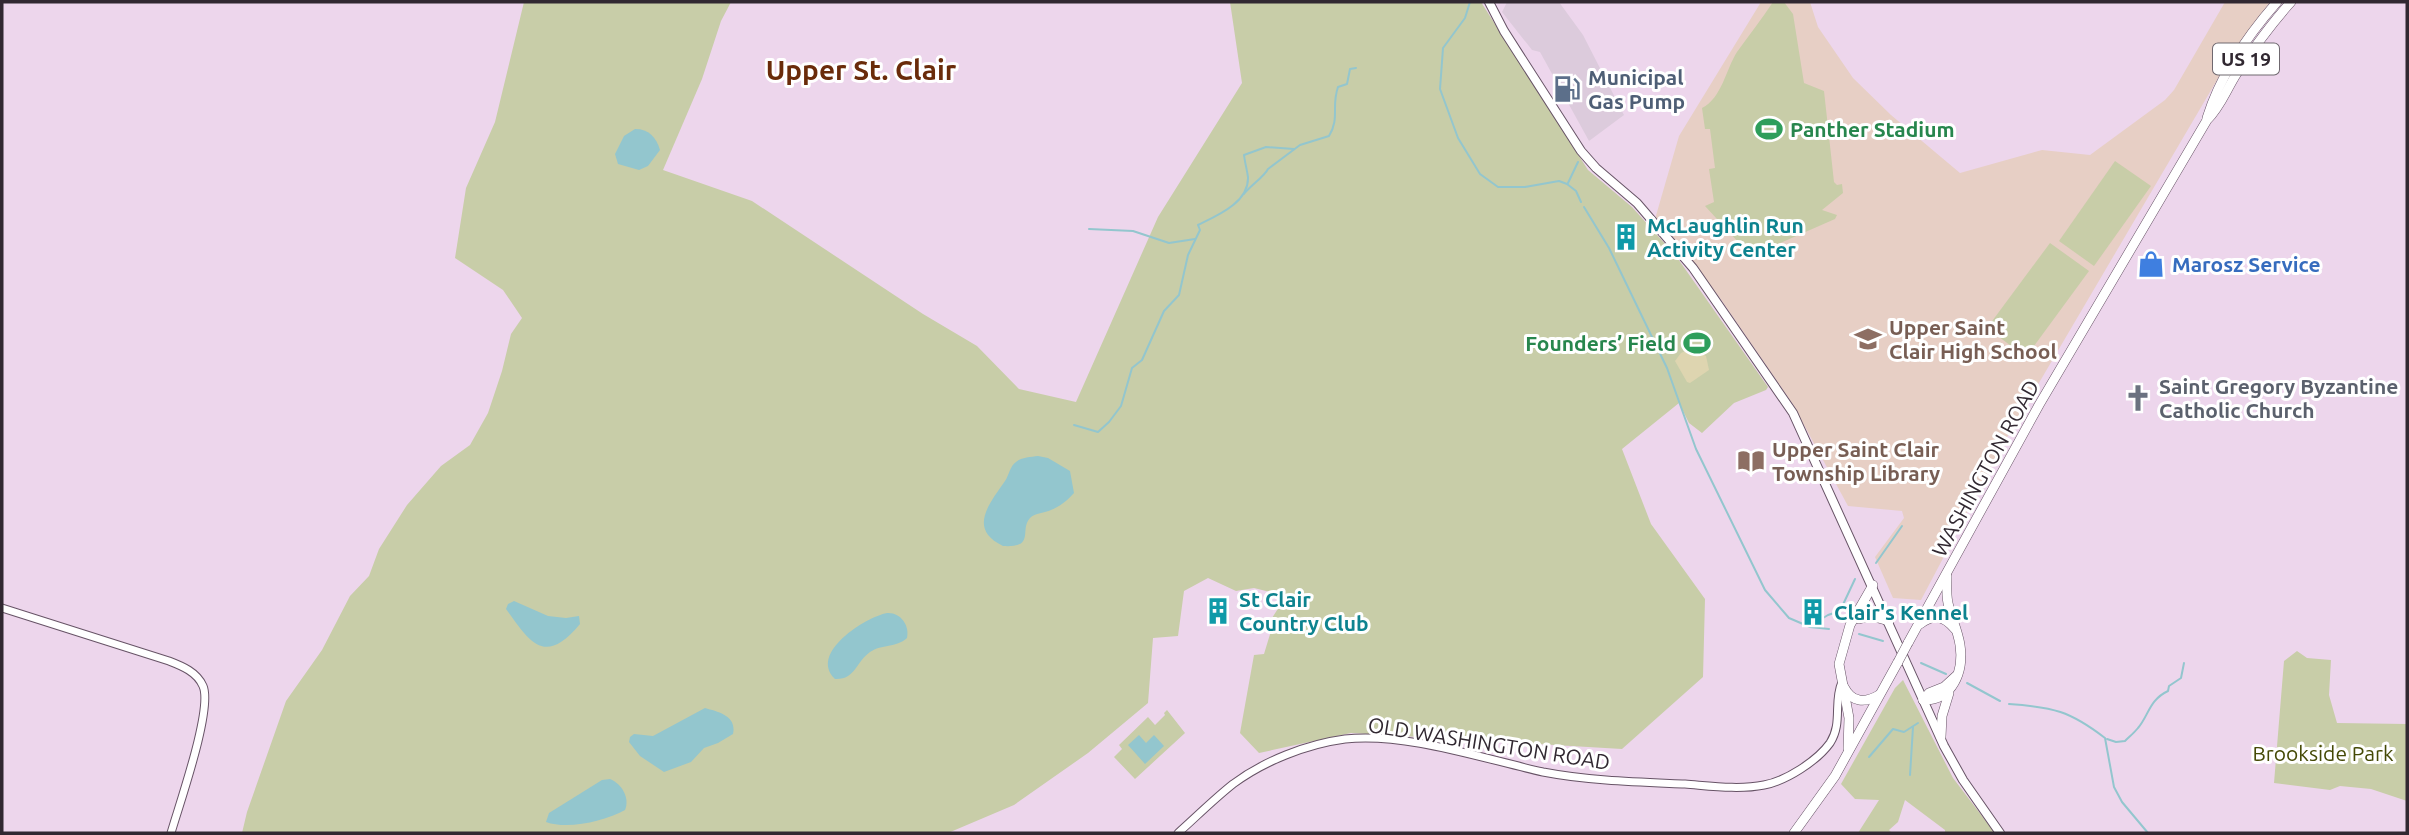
<svg xmlns="http://www.w3.org/2000/svg" width="2409" height="835" viewBox="0 0 2409 835" font-family="Ubuntu,sans-serif">
  <rect width="100%" height="100%" fill="#edd6ec"/>
  <polygon fill="#dccbdc" points="1507,2 1559,2 1583,35 1624,115 1589,141 1540,52 1532,50 1502,12"/>
  <polygon fill="#e7cfc5" points="1761,2 1810,2 1818,27 1853,78 1891,115 1960,173 2042,150 2090,155 2165,100 2174,90 2225,2 2270,2 2237,46 2006,439 1921,600 1893,598 1875,557 1904,518 1902,511 1848,506 1792,403 1722,301 1687,254 1655,219 1679,136"/>
  <g fill="#c8cda8">
    <polygon points="524,2 731,2 721,21 702,79 663,170 752,201 923,314 977,346 1019,389 1076,402 1158,217 1242,83 1230,2 1481,2 1588,170 1632,207 1676,256 1768,387 1766,390 1734,403 1702,433 1689,423 1679,403 1622,449 1651,524 1705,599 1703,677 1622,749 1351,733 1259,753 1240,733 1254,655 1264,654 1271,631 1272,618 1286,596 1254,588 1236,591 1208,578 1184,591 1178,636 1153,638 1148,703 1088,753 1014,805 948,833 242,833 247,812 286,701 322,650 350,596 369,576 379,549 407,505 441,466 470,445 488,413 502,371 511,334 522,318 503,290 455,258 466,188 495,122"/>
    <path d="M1773 2H1784L1793 14 1804 83 1824 91 1834 182 1837 185 1842 184 1843 193 1822 210 1837 215 1835 219 1751 256 1705 206 1714 202 1709 169 1715 168 1710 129H1705L1702 108C1722 98 1726 69 1737 52 1749 35 1762 19 1773 2Z"/>
    <polygon points="2115,161 2151,186 2094,266 2059,241"/>
    <polygon points="2050,243 2089,271 2026,357 1987,328"/>
    <polygon points="2297,651 2307,658 2331,660 2329,695 2337,723 2407,724 2407,801 2371,789 2340,786 2330,790 2274,783 2284,661"/>
    <polygon points="1903,680 1953,778 1995,833 1945,833 1945,830 1905,800 1898,822 1889,830 1892,833 1858,833 1879,800 1855,799 1841,784 1895,688"/>
    <polygon points="1167,710 1185,733 1135,779 1114,757 1122,749 1119,745 1148,717 1155,725 1165,715 1164,713"/>
  </g>
  <polygon fill="#ded5b0" points="1692,348 1706,356 1709,370 1690,383 1687,382 1675,361 1681,353"/>
  <g fill="#93c6ce">
    <path d="M635 129C649 129 656 137 660 150L648 166 639 170 618 164 615 154 624 136Z"/>
    <path d="M1038 456 1048 458 1070 471 1074 493C1068 500 1059 507 1051 510 1045 513 1035 513 1030 518 1019 530 1036 548 1003 546 967 529 990 503 1005 481 1009 475 1010 466 1016 462 1022 457 1031 457 1038 456Z"/>
    <path d="M514 601 548 616 566 618 579 616 580 624C544 667 530 642 506 609L508 604Z"/>
    <path d="M887 613C900 612 910 625 907 638 896 648 882 644 870 652 856 662 855 680 835 679 808 653 866 617 887 613Z"/>
    <path d="M705 708C719 712 737 716 733 734L718 743 704 748 691 762 664 772 640 756 629 742 630 737 634 734 653 736Z"/>
    <polygon points="1139,735 1146,743 1154,735 1164,746 1145,764 1128,745"/>
    <path d="M610 779C622 784 630 798 625 810 605 821 568 830 546 822L549 813 602 780Z"/>
  </g>
  <g fill="none" stroke-linecap="round" stroke-linejoin="round">
    <g stroke="#93c6ce" stroke-width="2">
      <polyline points="1470,2 1465,18 1443,48 1440,89 1458,138 1480,174 1498,187 1525,187 1559,181 1567,184 1576,191 1581,202"/>
      <polyline points="1568,183 1578,162"/>
      <path d="M1244 194C1250 186 1264 177 1268 169L1300 145 1329 136C1340 118 1331 107 1338 87L1347 84 1350 69 1356 68"/>
      <polyline points="1584,207 1609,248 1667,368 1696,449 1765,590 1789,618 1810,627 1829,629"/>
      <polyline points="1089,229 1133,231 1169,243 1195,239"/>
      <path d="M1074 425 1098 432 1109 422 1121 406 1132 368 1142 360 1164 311 1179 295 1188 255 1200 230 1198 225C1216 216 1249 203 1248 177 1247 170 1245 163 1244 155L1266 147 1294 149"/>
      <polyline points="1876,563 1902,526"/>
      <polyline points="1810,626 1828,615 1840,611 1855,579"/>
      <polyline points="1859,634 1883,641"/>
      <polyline points="1921,663 1946,674"/>
      <polyline points="1967,683 2000,701"/>
      <path d="M2009 704C2053 707 2070 711 2105 738L2114 787 2122 802 2148 833"/>
      <path d="M2107 739 2116 742 2125 741C2129 737 2134 733 2138 728 2149 715 2149 700 2168 691L2169 686 2181 678 2184 663"/>
      <polyline points="1869,757 1893,729 1904,732 1918,723"/>
      <polyline points="1910,775 1913,727"/>
    </g>
    <defs>
      <g id="tertiary">
        <path d="M2 608 169 661C182 666 197 672 203 686 213 709 179 805 171 833"/>
        <path d="M1178 833C1196 817 1214 799 1233 784 1264 761 1307 744 1345 739 1405 732 1484 759 1543 772 1590 781 1637 782 1685 784 1711 786 1739 790 1764 785 1786 781 1817 761 1830 743 1843 723 1833 702 1842 682"/>
      </g>
      <polyline id="secondary" points="1489,2 1504,31 1581,151 1596,168 1637,203 1693,268 1793,413 1944,746 1963,780 2000,833"/>
      <g id="primary">
        <path d="M2207 118C2220 76 2248 35 2277 2"/>
        <polyline points="1859,619 1871,616 1889,621"/>
        <path d="M1920 624C1934 614 1943 615 1955 629"/>
        <path d="M1908 643 2039 405 2207 120C2221 106 2226 90 2237 73 2253 49 2271 24 2291 2"/>
        <path d="M1844 687C1852 703 1865 703 1879 695"/>
        <path d="M1923 700C1953 701 1964 671 1960 645 1958 631 1951 617 1948 603 1946 594 1947 585 1947 576"/>
        <polyline points="1923,700 1929,693 1944,687 1956,676"/>
        <polyline points="1941,737 1942,716 1949,693"/>
        <polyline points="1848,749 1849,718 1839,664 1850,625 1873,585"/>
        <polyline points="1794,833 1835,776 1898,662"/>
      </g>
    </defs>
    <use href="#tertiary" stroke="#675366" stroke-width="9"/>
    <use href="#secondary" stroke="#675366" stroke-width="10"/>
    <use href="#primary" stroke="#675366" stroke-width="10"/>
    <use href="#tertiary" stroke="#fff" stroke-width="7"/>
    <use href="#secondary" stroke="#fff" stroke-width="8"/>
    <use href="#primary" stroke="#fff" stroke-width="9"/>
    <defs>
      <polyline id="primary-bridge" points="1898,662 1908,643"/>
    </defs>
    <use href="#primary-bridge" stroke="#675366" stroke-width="10" stroke-linecap="butt"/>
    <use href="#primary-bridge" stroke="#fff" stroke-width="9"/>
  </g>
  <defs>
    <symbol id="fuel-bare" viewBox="-9 -9 18 18"><path d="M-5.5-6h7V0h2V4h1.3V-2.5L3-4.5l.8-.8L6-3V5H2.5V1h-1V6h-7ZM-4.2-4.7v3.2H.2V-4.7Z" fill="#5c6f8a" stroke="#fff" stroke-width="2.5" paint-order="stroke"/></symbol>
    <symbol id="stadium-bare" viewBox="-9 -9 18 18"><path d="M0-5a6.5 5 0 1 0 0 10a6.5 5 0 1 0 0-10ZM-3.5-1.8h7v3.6h-7Z" fill="#2e9e5b" stroke="#fff" stroke-width="2.5" paint-order="stroke"/></symbol>
    <symbol id="building-bare" viewBox="-9 -9 18 18"><path d="M-4-6H4V6H1V3H-1V6H-4ZM-2.5-4.3h1.7v1.8h-1.7ZM.8-4.3h1.7v1.8H.8ZM-2.5-1h1.7V.8h-1.7ZM.8-1h1.7V.8H.8Z" fill="#0f9aa8" stroke="#fff" stroke-width="2.5" paint-order="stroke"/></symbol>
    <symbol id="shop-bare" viewBox="-9 -9 18 18"><path d="M-5-2.5h2.3a2.7 3.5 0 0 1 5.4 0H5L5.5 6h-11ZM-1.5-2.5h3a1.5 2.3 0 0 0-3 0Z" fill="#3f7fe0" stroke="#fff" stroke-width="2.5" paint-order="stroke"/></symbol>
    <symbol id="school-bare" viewBox="-9 -9 18 18"><path d="M0-5L7-2L0 1L-7-2ZM-4 1L0 2.5L4 1V4Q0 6-4 4Z" fill="#8d6e63" stroke="#fff" stroke-width="2.5" paint-order="stroke"/></symbol>
    <symbol id="church-bare" viewBox="-9 -9 18 18"><path d="M-1.2-6h2.4v3.5h3.3v2.4h-3.3V6h-2.4V-.1h-3.3v-2.4h3.3Z" fill="#6b7280" stroke="#fff" stroke-width="2.5" paint-order="stroke"/></symbol>
    <symbol id="library-bare" viewBox="-9 -9 18 18"><path d="M-6-4Q-3-5.5-.7-3.5V5Q-3 3-6 4ZM6-4Q3-5.5 .7-3.5V5Q3 3 6 4Z" fill="#8d6e63" stroke="#fff" stroke-width="2.5" paint-order="stroke"/></symbol>
  </defs>
  <g fill-rule="evenodd">
    <use href="#fuel-bare" x="1548" y="70" width="38" height="38"/>
    <use href="#stadium-bare" x="1750" y="110" width="38" height="38"/>
    <use href="#building-bare" x="1607" y="218" width="38" height="38"/>
    <use href="#shop-bare" x="2132" y="245" width="38" height="38"/>
    <use href="#school-bare" x="1849" y="320" width="38" height="38"/>
    <use href="#stadium-bare" x="1678" y="324" width="38" height="38"/>
    <use href="#church-bare" x="2119" y="379" width="38" height="38"/>
    <use href="#library-bare" x="1732" y="442" width="38" height="38"/>
    <use href="#building-bare" x="1199" y="592" width="38" height="38"/>
    <use href="#building-bare" x="1794" y="593" width="38" height="38"/>
  </g>
  <g text-anchor="middle" dominant-baseline="central" stroke-width="6" stroke-linejoin="round" paint-order="stroke">
    <rect fill="#fff" stroke="#6f686f" stroke-width="2" x="2213" y="43.5" width="66" height="31" rx="5"/>
    <g font-size="19" font-weight="bold" fill="#312831">
      <text x="2246" y="59">US 19</text>
    </g>
    <g font-size="21" font-weight="bold" fill="#4e5e75" stroke="#fff" text-anchor="start">
      <text x="1588" y="77">Municipal<tspan x="1588" dy="24">Gas Pump</tspan></text>
    </g>
    <g font-size="21" font-weight="bold" fill="#27864d" stroke="#fff" text-anchor="start">
      <text x="1790" y="129">Panther Stadium</text>
      <text x="1676" y="343" text-anchor="end">Founders’ Field</text>
    </g>
    <g font-size="21" font-weight="bold" fill="#0d838f" stroke="#fff" text-anchor="start">
      <text x="1647" y="225">McLaughlin Run<tspan x="1647" dy="24">Activity Center</tspan></text>
      <text x="1239" y="599">St Clair<tspan x="1239" dy="24">Country Club</tspan></text>
      <text x="1834" y="612">Clair's Kennel</text>
    </g>
    <g font-size="21" font-weight="bold" fill="#366cbe" stroke="#fff" text-anchor="start">
      <text x="2172" y="264">Marosz Service</text>
    </g>
    <g font-size="21" font-weight="bold" fill="#785e54" stroke="#fff" text-anchor="start">
      <text x="1889" y="327">Upper Saint<tspan x="1889" dy="24">Clair High School</tspan></text>
      <text x="1772" y="449">Upper Saint Clair<tspan x="1772" dy="24">Township Library</tspan></text>
    </g>
    <g font-size="21" font-weight="bold" fill="#5b616d" stroke="#fff" text-anchor="start">
      <text x="2159" y="386">Saint Gregory Byzantine<tspan x="2159" dy="24">Catholic Church</tspan></text>
    </g>
    <g font-size="21" fill="#312831" stroke="#fff">
      <text transform="translate(1985 468) rotate(-61)">WASHINGTON ROAD</text>
      <text transform="translate(1489 743) rotate(9)">OLD WASHINGTON ROAD</text>
    </g>
    <g font-size="21" fill="#444905" stroke="#fff">
      <text x="2323" y="753">Brookside Park</text>
    </g>
    <g font-size="28" font-weight="bold" fill="#6a2b0a" stroke="#fff">
      <text x="861" y="69">Upper St. Clair</text>
    </g>
  </g>
  <rect width="2409" height="835" fill="none" stroke="#312831" stroke-width="7"/>
</svg>
